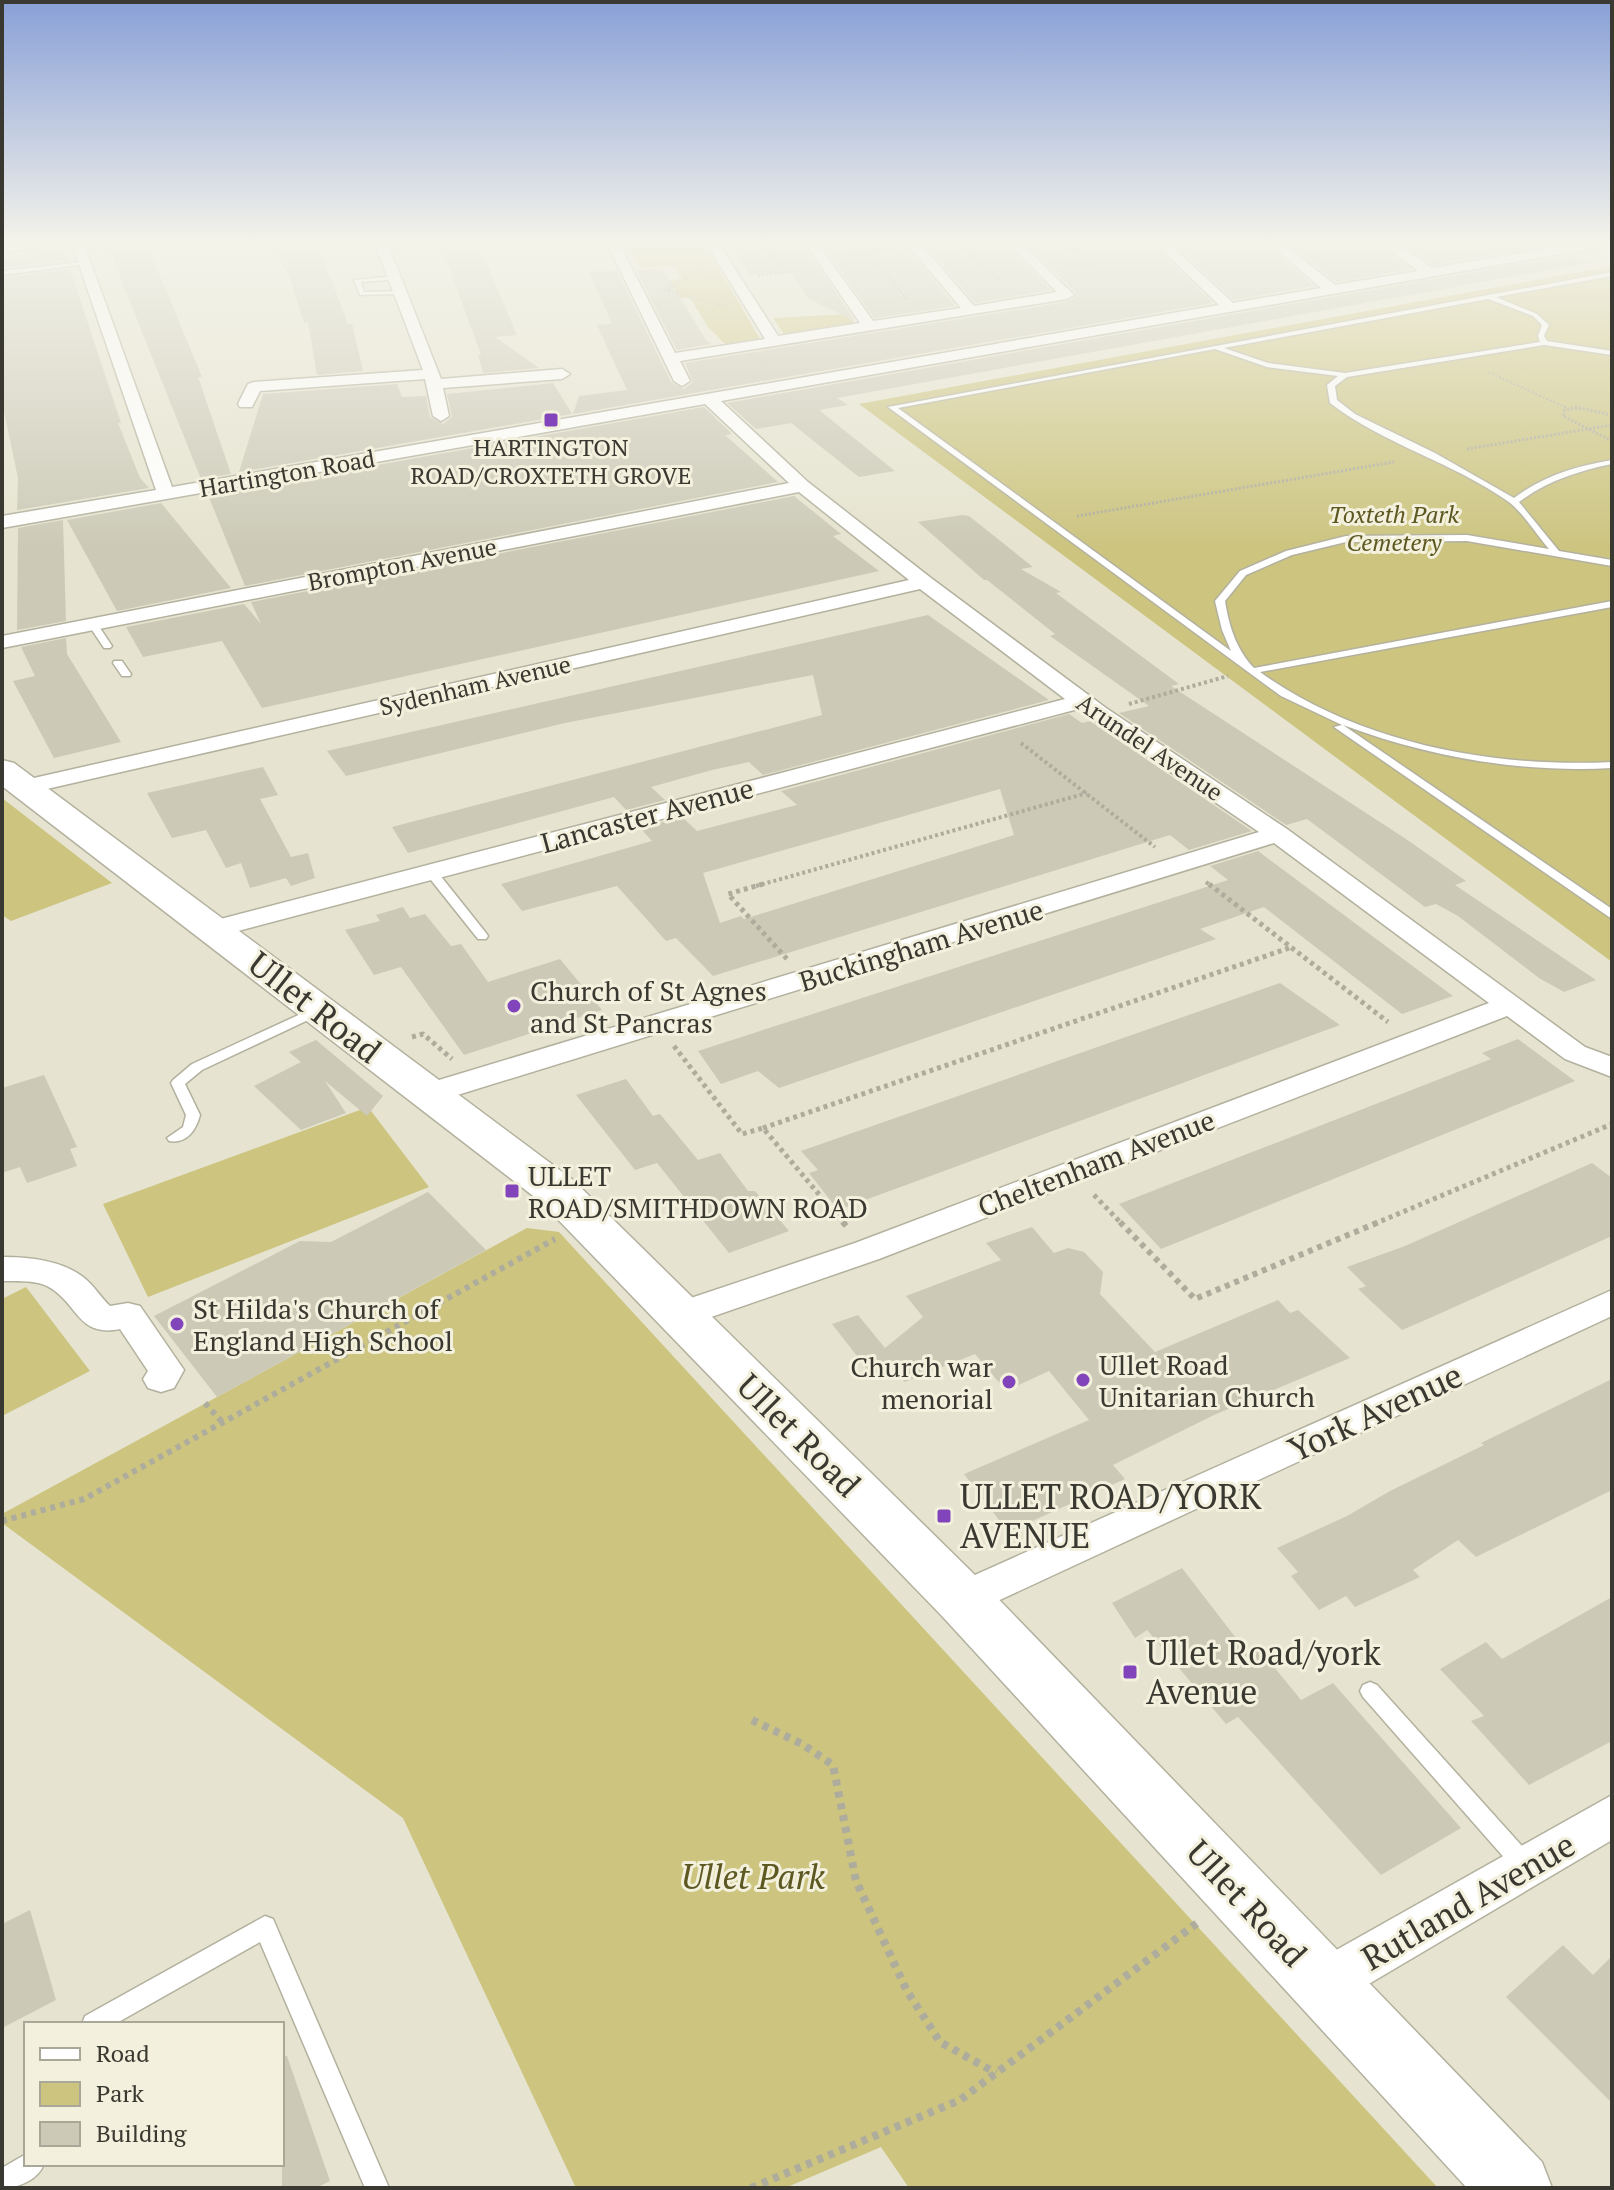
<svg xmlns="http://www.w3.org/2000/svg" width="1614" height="2190" viewBox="0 0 1614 2190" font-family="'PT Serif',serif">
  <rect width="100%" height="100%" fill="#e6e4d0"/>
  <g fill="#ccc47f">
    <polygon points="626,241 703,241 760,339 725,344 708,327 690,298 658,300 647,282 682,279 674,266 640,268"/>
    <polygon points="1612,266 1612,962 859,404"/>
    <polygon points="848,314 854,323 784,334 773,318"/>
    <polygon points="2,798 112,883 11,921 2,915"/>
    <polygon points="368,1107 429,1187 148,1297 103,1204"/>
    <polygon points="527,1228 559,1232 1438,2188 909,2188 881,2147 785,2188 576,2188 403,1818 2,1523 2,1514"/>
    <polygon points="26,1287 90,1371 2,1416 2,1299"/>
  </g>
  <g fill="#cccab7" fill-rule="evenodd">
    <polygon points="268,241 298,241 305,248 319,247 348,324 352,324 363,371 317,375 308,322 304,323 290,278"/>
    <polygon points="435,241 479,241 482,259 485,259 517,335 495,337 539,368 483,373 478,355 481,355 449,267"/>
    <polygon points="728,241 801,241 855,321 809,299 791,273 749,275"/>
    <polygon points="820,241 902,241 955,306 874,318"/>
    <polygon points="922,241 1003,241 1051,290 975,303"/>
    <polygon points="1023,241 1150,241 1213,303 573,414 579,396 627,390 597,325 612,324 589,272 617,271 671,382 684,389 693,382 685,363 1067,302 1075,298 1076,293"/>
    <polygon points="1170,241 1263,241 1314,286 1234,300"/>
    <polygon points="1285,241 1376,241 1411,269 1336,282"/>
    <polygon points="1398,241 1527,241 1543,246 1433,265"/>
    <polygon points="146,242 202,377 198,377 231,474 201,479 108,247"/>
    <polygon points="65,252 67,260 2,268 2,260"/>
    <polygon points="1571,255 1593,262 837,398 848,405 819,410 895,471 859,477 791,423 756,429 727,403"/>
    <polygon points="662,268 706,340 711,344 677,350 636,270"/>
    <polygon points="70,269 121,423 118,423 140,478 149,488 17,510 18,478 2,402 2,278"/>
    <polygon points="553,383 572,414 239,472 263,394 397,384 402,397 426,396 430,417 443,424 452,417 447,394"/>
    <polygon points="704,407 732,434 725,435 778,482 245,586 208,495"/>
    <polygon points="794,496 841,534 833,536 879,571 262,708 222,641 143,657 126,627 244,604 261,624 251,602"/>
    <polygon points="161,503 231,588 117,611 67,520"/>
    <polygon points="962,515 969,516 1033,567 1021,569 1061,592 1056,593 1179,684 1171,686 1406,839 1466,881 1455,885 1596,980 1564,992 1539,978 1458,916 1436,904 1425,907 1307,819 1286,825 1119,713 1149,706 1050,636 1055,634 987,580 984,580 918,522"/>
    <polygon points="63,520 66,621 17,630 18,528"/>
    <polygon points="928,615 1049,700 763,775 749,762 712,770 651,787 665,800 626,810 614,797 408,853 392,827 822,715 813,675 565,723 346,776 327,751"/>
    <polygon points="66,638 67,654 121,742 54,758 13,681 35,676 21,647"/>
    <path d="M1069 714 1082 723 1090 721 1252 831 1189 850 1170 835 713 976 676 938 666 941 617 886 522 911 501 884 652 841 640 828 682 817 697 831 797 805 781 791ZM1000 789 1014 835 744 919 741 916 720 923 703 873Z"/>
    <polygon points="263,767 278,795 260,799 291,857 308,853 315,878 291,886 286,878 250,888 241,863 226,868 206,830 172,838 147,793"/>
    <polygon points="1258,851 1453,996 1402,1014 1264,907 1200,929 1216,939 779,1088 758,1071 721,1084 698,1051 1228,880 1210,866"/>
    <polygon points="403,907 410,918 425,914 451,946 461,944 488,982 560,959 602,1010 464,1055 401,967 374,975 345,930 380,921 376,915"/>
    <polygon points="1280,983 1340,1025 838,1210 809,1173 818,1170 801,1151"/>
    <polygon points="1518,1039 1575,1081 1161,1249 1119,1204 1491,1059 1482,1053"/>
    <polygon points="316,1040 383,1096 367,1116 325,1081 346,1113 301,1130 254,1086 301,1062 289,1052"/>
    <polygon points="44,1075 77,1147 70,1149 77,1166 27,1183 20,1167 2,1173 2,1088"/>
    <polygon points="626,1079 653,1116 660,1114 698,1160 720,1153 748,1191 755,1191 789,1231 729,1253 657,1163 635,1170 576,1095"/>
    <polygon points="1592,1163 1612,1178 1612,1236 1430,1318 1402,1330 1358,1289 1366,1286 1347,1267 1405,1246"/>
    <polygon points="428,1192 486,1250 217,1397 154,1316 300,1241 331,1242"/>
    <polygon points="1032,1227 1054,1253 1068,1248 1084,1252 1103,1272 1100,1294 1155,1352 1278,1300 1290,1313 1298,1310 1350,1358 1214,1415 1113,1465 1125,1479 1008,1532 964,1474 1089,1420 1049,1371 1006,1391 975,1354 905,1382 894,1370 875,1379 832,1324 858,1315 885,1348 923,1317 906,1296 1001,1260 986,1243"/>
    <polygon points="1612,1379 1612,1490 1476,1557 1458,1540 1413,1570 1420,1577 1355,1607 1346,1596 1319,1610 1291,1576 1298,1572 1277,1548 1347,1516 1390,1491 1484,1445 1481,1443"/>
    <polygon points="1182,1568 1246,1651 1256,1645 1301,1700 1333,1683 1461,1828 1381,1875 1238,1717 1226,1724 1147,1630 1135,1638 1112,1603"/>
    <polygon points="1612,1597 1612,1741 1529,1785 1471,1721 1484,1716 1440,1669 1486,1642 1502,1659"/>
    <polygon points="30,1910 56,2000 2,2028 2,1924"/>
    <polygon points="1563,1945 1593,1975 1612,1956 1612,2103 1506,1997"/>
    <polygon points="282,2056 287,2056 330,2181 316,2188 282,2188"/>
  </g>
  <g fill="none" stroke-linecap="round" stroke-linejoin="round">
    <defs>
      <g id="lane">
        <polygon points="89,261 87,264 2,275 2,271"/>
        <path d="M1612 272V276L1496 297 1537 314 1549 325 1544 336 1547 341 1612 351V355L1544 345 1347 377 1335 386 1337 400 1355 414 1435 453 1514 498C1543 476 1576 466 1612 460V464C1578 471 1547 481 1519 502L1559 551 1612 560V566L1467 541 1346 542 1292 555 1246 575 1225 601C1229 626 1236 649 1254 668L1612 601V607L1260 672C1359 743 1492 768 1612 762V768C1520 773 1429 757 1343 725L1612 909V919L1334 727 1342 725 1281 696 888 407ZM1488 299 1533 316 1542 325 1538 336 1540 342 1345 373 1268 363 1224 348ZM1215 349 1267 367 1338 376 1327 385 1330 403C1383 444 1454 463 1509 502 1524 514 1537 535 1549 549L1467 535 1346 536 1286 551 1240 571 1215 601 1222 630 1231 651 898 408Z"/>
        <polygon points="396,276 398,279 361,282 364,292 400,291 398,294 360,295 354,280"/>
        <polygon points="90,622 96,622 112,646 110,648 104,648 88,624"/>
        <polygon points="114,661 122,661 131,674 130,676 122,676 113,663"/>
        <polygon points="431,868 435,869 486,933 488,936 486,939 478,939 427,875 427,869"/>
        <path d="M318 1006 323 1007 325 1010 323 1013 202 1070 185 1084 200 1115C196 1130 187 1144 169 1141L167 1138 183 1127 186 1115 171 1083 173 1080 192 1064Z"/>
        <polygon points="1370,1682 1377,1685 1531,1856 1534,1863 1531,1870 1523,1873 1515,1870 1363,1697 1360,1691 1363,1685"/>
        <polygon points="265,1916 273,1919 389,2188 365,2188 260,1942 115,2024 82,2024 85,2016"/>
        <path d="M26 2154V2164H44C38 2180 18 2188 2 2188V2168Z"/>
      </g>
      <g id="street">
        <polygon points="71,241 83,241 172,487 1219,305 1153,241 1166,241 1233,303 1321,288 1266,241 1280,241 1335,285 1418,271 1379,241 1393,241 1432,268 1591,241 1612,241 1612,245 721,401 808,482 931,578 1106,708 1287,829 1585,1047 1612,1057 1612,1077 1565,1059 1507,1016 879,1259 691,1324 679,1327 667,1324 662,1315 667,1306 855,1243 1489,1003 1274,843 438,1101 416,1101 412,1094 416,1087 1259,832 1078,709 223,935 205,935 201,929 205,923 1065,699 920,589 25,794 17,792 13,787 25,780 909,580 799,492 2,648 2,636 789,483 705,404 2,528 2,516 156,490"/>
        <polygon points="364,241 380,241 389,247 441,379 562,369 570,374 562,379 443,388 449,416 441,421 433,416 425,379 260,391 252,407 240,407 238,404 248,384 254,382 423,370 377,249"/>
        <polygon points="606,241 618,241 675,353 765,339 705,241 717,241 778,336 860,323 804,241 816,241 873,321 961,308 905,241 918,241 974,306 1057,292 1006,241 1019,241 1074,295 1067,299 680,361 690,381 682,386 674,381"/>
        <path d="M2 1257C29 1257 61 1260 83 1277 94 1285 100 1297 110 1306L128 1303 140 1306 184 1370 174 1388 161 1392 148 1388 143 1379 148 1371 120 1329C77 1338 78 1302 47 1286 34 1280 17 1281 2 1281Z"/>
        <polygon points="1612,1290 1612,1316 976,1611 962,1616 948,1611 942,1599 948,1587"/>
        <polygon points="1612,1795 1612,1840 1340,2001 1323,2008 1306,2001 1299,1984 1306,1967"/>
      </g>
      <g id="secondary">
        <polygon points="60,241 51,246 2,252 2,242"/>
        <polygon points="2,760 14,763 573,1180 982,1582 1542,2162 1552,2188 1467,2188 942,1616 541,1202 2,786"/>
      </g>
    </defs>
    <use href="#lane" stroke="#b3b19e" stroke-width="3"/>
    <use href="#street" stroke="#b3b19e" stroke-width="3"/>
    <use href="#secondary" stroke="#b3b19e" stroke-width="3"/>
    <g stroke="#aeac9c" stroke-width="2" stroke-dasharray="2 2" stroke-linecap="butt">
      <polyline points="861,241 907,300"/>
      <polyline points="961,241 1002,284"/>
      <polyline points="943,242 962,241"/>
      <polyline points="869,250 891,249"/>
      <polyline points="848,255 870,253"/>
      <polyline points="1068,265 1089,264 1069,245"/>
      <polyline points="758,276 785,273 764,241"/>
      <polyline points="664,291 704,269"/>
      <polyline points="668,291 724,306"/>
      <polyline points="1488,372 1567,408"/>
      <polyline points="1571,409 1583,409"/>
    </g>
    <g stroke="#aeac9c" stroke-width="3" stroke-dasharray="2 2" stroke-linecap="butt">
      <polyline points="1564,407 1567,408"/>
      <polyline points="1612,415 1576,407 1564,411 1563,416 1612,441"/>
      <polyline points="1467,449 1612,425"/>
      <polyline points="1077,516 1394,462"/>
    </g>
    <g stroke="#aeac9c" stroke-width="4" stroke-dasharray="3 3" stroke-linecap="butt">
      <polyline points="1129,704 1228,676"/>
      <polyline points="1021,743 1155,847"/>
      <polyline points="1206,882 1211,886"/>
      <polyline points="756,886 1087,793"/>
    </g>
    <g stroke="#aeac9c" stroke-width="5" stroke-dasharray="4 4" stroke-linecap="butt">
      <polyline points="763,884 728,894 787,959"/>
      <polyline points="1209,884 1388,1022"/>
      <polyline points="412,1037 423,1034 452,1059"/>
      <polyline points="674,1046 742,1134 763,1128 844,1224"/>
      <polyline points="763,1128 1292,947"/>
      <polyline points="1094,1195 1122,1224"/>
      <polyline points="1374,1224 1612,1124"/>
    </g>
    <g stroke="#aeac9c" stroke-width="6" stroke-dasharray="5 5" stroke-linecap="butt">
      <polyline points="843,1222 848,1228"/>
      <polyline points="1120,1222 1195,1299 1379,1222"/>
      <polyline points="205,1403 223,1423"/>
      <polyline points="2,1521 84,1499 555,1239"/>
    </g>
    <g stroke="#aeac9c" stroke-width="8" stroke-dasharray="6 6" stroke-linecap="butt">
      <polyline points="752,1720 802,1744 833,1765 856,1881 907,1991 940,2042 996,2073"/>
      <polyline points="751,2188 960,2100 1200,1921"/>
    </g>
    <use href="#lane" fill="#fff" fill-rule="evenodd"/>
    <use href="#street" fill="#fff" fill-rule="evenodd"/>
    <use href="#secondary" fill="#fff" fill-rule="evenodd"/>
  </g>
  <linearGradient id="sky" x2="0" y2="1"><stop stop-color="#89a0d7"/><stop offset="0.44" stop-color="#f4f3ea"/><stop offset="1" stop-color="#f4f3ea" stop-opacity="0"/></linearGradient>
  <rect width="1614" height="548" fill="url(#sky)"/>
  <g fill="#8144ba" stroke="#f3f1dd" stroke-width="3">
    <rect x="543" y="412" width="16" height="16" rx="4"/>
    <circle cx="514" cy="1006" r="8"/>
    <rect x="504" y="1183" width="16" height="16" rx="4"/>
    <circle cx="177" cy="1324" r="8"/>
    <circle cx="1083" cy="1380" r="8"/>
    <circle cx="1009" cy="1382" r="8"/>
    <rect x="936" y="1508" width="16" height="16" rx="4"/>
    <rect x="1122" y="1664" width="16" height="16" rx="4"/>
  </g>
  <g text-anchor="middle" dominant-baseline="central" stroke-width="6" stroke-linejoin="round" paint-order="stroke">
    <g font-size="24" fill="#3a3931" stroke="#f3f1dd">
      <text x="551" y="447">HARTINGTON<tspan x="551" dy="28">ROAD/CROXTETH GROVE</tspan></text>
    </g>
    <g font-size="24" fill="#3a3931" stroke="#f3f1dd">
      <text transform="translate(287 473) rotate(-10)">Hartington Road</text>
      <text transform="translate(402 564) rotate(-11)">Brompton Avenue</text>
      <text transform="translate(475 685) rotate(-13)">Sydenham Avenue</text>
      <text transform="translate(1150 747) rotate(34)">Arundel Avenue</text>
    </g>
    <g font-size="24" font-style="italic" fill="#5d5722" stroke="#f3f1dd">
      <text x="1394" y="514">Toxteth Park<tspan x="1394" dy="28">Cemetery</tspan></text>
    </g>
    <g font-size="28" fill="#3a3931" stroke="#f3f1dd">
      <text transform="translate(647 815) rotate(-15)">Lancaster Avenue</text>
      <text transform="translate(921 945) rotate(-17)">Buckingham Avenue</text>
      <text transform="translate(1096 1163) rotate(-21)">Cheltenham Avenue</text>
    </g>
    <g font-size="28" fill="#3a3931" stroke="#f3f1dd" text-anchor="start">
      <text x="530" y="990">Church of St Agnes<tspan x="530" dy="32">and St Pancras</tspan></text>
      <text x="528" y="1175">ULLET<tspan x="528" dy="32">ROAD/SMITHDOWN ROAD</tspan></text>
      <text x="193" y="1308">St Hilda's Church of<tspan x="193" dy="32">England High School</tspan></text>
      <text x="1099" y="1364">Ullet Road<tspan x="1099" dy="32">Unitarian Church</tspan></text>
      <text x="993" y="1366" text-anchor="end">Church war<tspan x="993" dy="32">menorial</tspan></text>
    </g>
    <g font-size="34" fill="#3a3931" stroke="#f3f1dd">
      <text transform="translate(315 1007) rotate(38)">Ullet Road</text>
      <text transform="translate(1375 1412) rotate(-25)">York Avenue</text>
      <text transform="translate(799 1435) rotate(45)">Ullet Road</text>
      <text transform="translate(1468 1901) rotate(-30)">Rutland Avenue</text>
      <text transform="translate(1247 1903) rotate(47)">Ullet Road</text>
    </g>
    <g font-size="34" fill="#3a3931" stroke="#f3f1dd" text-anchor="start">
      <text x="960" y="1496">ULLET ROAD/YORK<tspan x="960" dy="39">AVENUE</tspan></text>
      <text x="1146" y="1652">Ullet Road/york<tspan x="1146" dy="39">Avenue</tspan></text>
    </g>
    <g font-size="34" font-style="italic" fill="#5d5722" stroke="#f3f1dd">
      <text x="753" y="1876">Ullet Park</text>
    </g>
  </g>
  <rect width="1614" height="2190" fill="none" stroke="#3a3931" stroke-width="8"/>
  <rect x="24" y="2022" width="260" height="144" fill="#f3f1dd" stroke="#a9a798" stroke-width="2"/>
  <rect x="40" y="2048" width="40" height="12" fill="#ffffff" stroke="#a9a798" stroke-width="2"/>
  <text x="96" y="2062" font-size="24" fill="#3a3931">Road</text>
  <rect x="40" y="2082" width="40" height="24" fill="#ccc47f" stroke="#a9a798" stroke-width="2"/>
  <text x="96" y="2102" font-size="24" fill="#3a3931">Park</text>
  <rect x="40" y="2122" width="40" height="24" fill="#cccab7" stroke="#a9a798" stroke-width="2"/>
  <text x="96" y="2142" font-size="24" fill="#3a3931">Building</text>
</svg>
